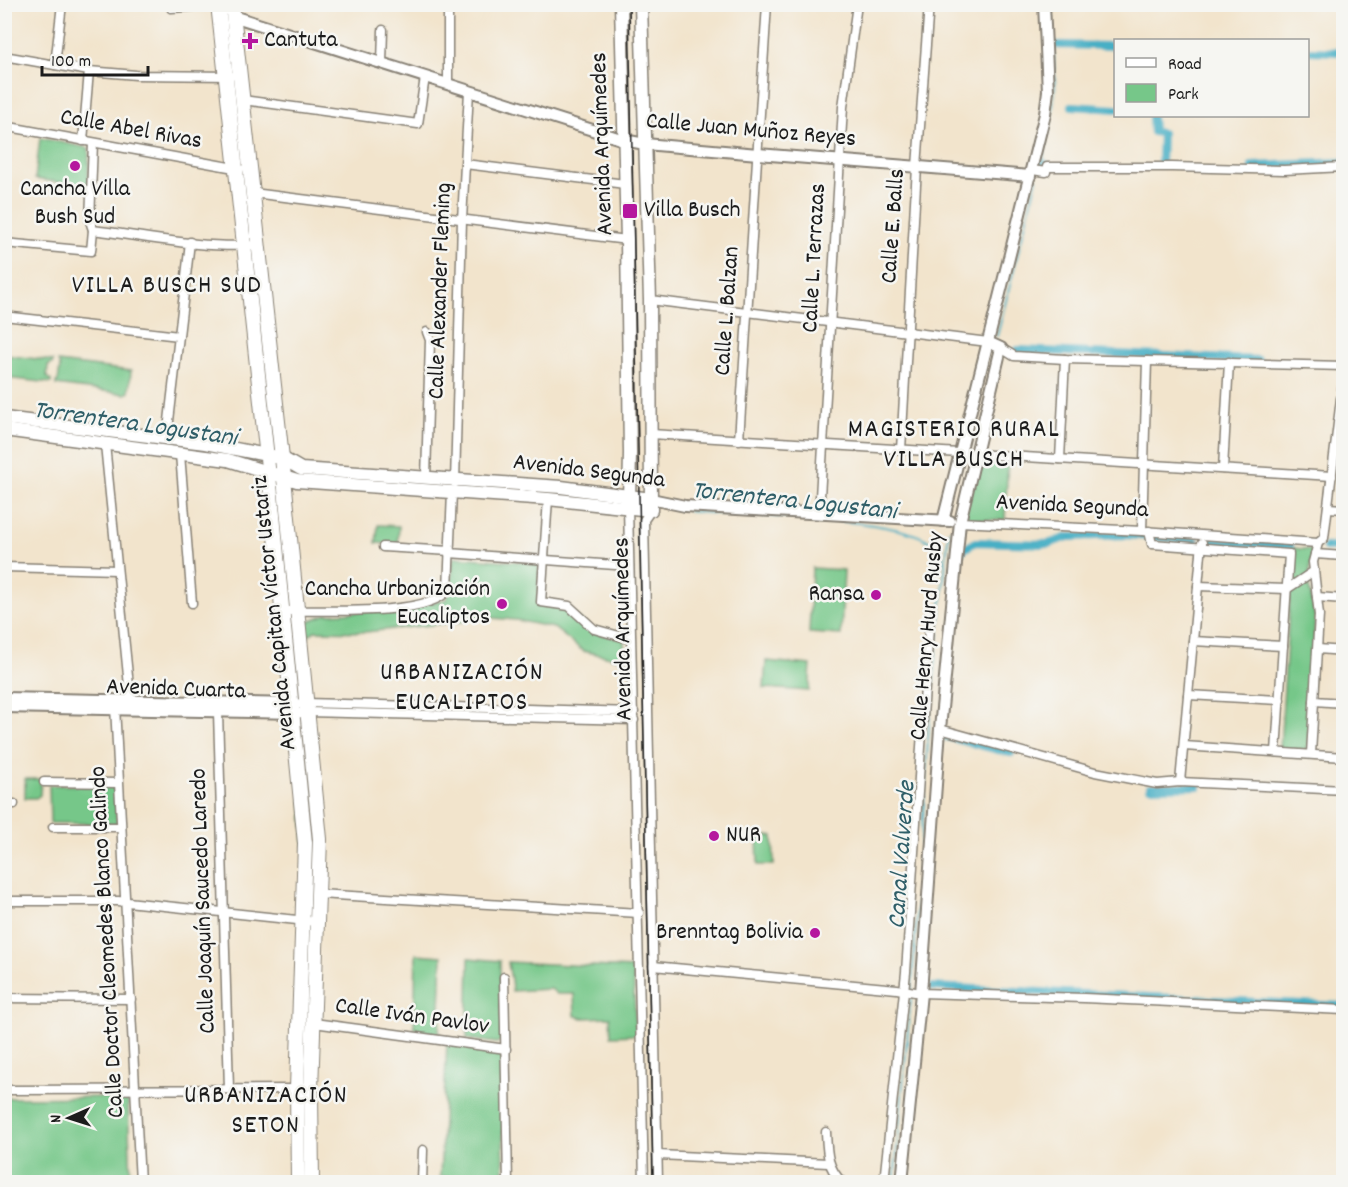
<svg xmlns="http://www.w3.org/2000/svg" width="1348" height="1187" viewBox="0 0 1348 1187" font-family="Dekko,sans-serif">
  <rect width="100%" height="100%" fill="#f6f6f2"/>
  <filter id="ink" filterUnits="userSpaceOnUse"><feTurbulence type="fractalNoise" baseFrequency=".0167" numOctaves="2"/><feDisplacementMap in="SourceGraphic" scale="12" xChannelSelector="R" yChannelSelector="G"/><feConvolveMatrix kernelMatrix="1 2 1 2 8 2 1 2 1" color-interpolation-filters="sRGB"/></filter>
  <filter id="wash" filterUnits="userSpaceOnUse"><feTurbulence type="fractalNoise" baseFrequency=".008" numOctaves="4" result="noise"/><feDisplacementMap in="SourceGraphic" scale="24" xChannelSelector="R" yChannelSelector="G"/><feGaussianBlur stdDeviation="1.35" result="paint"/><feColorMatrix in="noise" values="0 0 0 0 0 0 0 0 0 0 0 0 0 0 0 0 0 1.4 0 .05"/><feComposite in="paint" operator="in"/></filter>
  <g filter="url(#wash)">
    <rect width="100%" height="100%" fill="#f2e4cc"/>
    <g fill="#76c789" stroke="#497252" stroke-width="1.5">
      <polygon points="40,138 89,148 88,186 35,179"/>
      <polygon points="252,257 255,258 275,440 273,441 271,440"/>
      <polygon points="5,355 53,361 53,363 48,366 47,377 51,380 51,383 5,378"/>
      <polygon points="58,362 131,371 129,392 126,394 56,385 56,382 58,381 60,367"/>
      <polygon points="982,458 1008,459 1005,520 968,519 964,517 977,462"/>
      <polygon points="277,493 279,493 291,607 287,607"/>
      <polygon points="378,525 399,526 398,541 400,545 376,543"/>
      <polygon points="1293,548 1313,550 1308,582 1315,617 1308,750 1280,749"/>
      <polygon points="455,557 536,563 539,566 538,604 568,609 596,633 624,640 625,660 583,651 554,628 516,620 468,616 467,621 366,632 315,631 307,636 305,623 326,614 402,609 445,600 451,591 453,559"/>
      <polygon points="812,568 844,570 841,635 809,633"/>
      <polygon points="766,661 811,665 809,691 764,688"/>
      <polygon points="298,716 303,716 316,837 313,912 308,913"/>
      <polygon points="25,779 41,779 40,795 36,798 25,798"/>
      <polygon points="49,785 114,786 117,824 50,823"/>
      <polygon points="757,836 773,836 774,865 758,865"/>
      <polygon points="416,954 442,956 439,1034 414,1029"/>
      <polygon points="469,958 500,961 501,1040 497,1043 467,1039"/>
      <path d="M508 962 633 968 636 1035 611 1036 610 1017 583 1018 575 1016 574 994H557L551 989 512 991C512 980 509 972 508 962Z"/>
      <polygon points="447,1043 500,1052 502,1055 504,1182 440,1177"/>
      <polygon points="124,1097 128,1101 131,1182 5,1182 5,1098"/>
    </g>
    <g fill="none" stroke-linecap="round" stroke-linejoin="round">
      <g stroke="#46afc5" stroke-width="2">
        <polyline points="1042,163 1051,121 1055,88 1051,4"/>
        <polyline points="997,336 1037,178"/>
        <polyline points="58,431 207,449"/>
        <polyline points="222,452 259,461"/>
        <polyline points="369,480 417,484"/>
        <polyline points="515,491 552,493"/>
        <polyline points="569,494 581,496"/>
        <path d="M688 511C737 517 907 515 935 546 939 550 942 557 944 562"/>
        <polyline points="894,1182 912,985 929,724 949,530"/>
      </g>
      <g stroke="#46afc5" stroke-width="8">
        <polyline points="1053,45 1116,46"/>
        <polyline points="1308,51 1344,52"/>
        <polyline points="1072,106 1116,109"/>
        <polyline points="1152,116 1153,132 1162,133 1161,164"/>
        <polyline points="1042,163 1044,163"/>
        <polyline points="1252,166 1344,162"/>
        <polyline points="1018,350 1258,360"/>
        <polyline points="1207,541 1290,545"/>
        <polyline points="1326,547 1344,548"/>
        <polyline points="961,551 975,542 1048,544 1068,537 1125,535 1195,540"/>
        <polyline points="944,736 1011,753"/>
        <polyline points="1150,787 1198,786"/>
        <polyline points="933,987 1344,1006"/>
      </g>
    </g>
  </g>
  <g filter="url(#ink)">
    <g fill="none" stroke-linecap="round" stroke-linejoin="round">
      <defs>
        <g id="minor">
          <polyline points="448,4 448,84"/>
          <polyline points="171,8 218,5"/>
          <polyline points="4,56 89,71 136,75 231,76"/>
          <polyline points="382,63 383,30"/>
          <polyline points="55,65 62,4"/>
          <polyline points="243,100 418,124 425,77"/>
          <polyline points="4,126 240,169"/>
          <polyline points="83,141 89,71"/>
          <polyline points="465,164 625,184"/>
          <polyline points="1032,170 1046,172 1047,167 1172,167 1284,170 1344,167"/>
          <polyline points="253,193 627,240"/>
          <path d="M93 230C147 237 204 249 258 245"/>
          <polyline points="4,243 91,251 93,230 90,221 93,143"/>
          <polyline points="650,300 988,342"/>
          <polyline points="4,316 179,336"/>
          <polyline points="1001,348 1014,356 1065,359 1344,366"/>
          <polyline points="651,434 1332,476"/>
          <polyline points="167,438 190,242"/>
          <polyline points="739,440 767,4"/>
          <polyline points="105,444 131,706"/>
          <polyline points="901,450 917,167 929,4"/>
          <polyline points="180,454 192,603"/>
          <polyline points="1060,459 1065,359"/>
          <polyline points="1223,469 1229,362"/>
          <polyline points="426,478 430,340 427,332"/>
          <polyline points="455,483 462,220 469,91"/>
          <polyline points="548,499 541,602 569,606 594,629 630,639"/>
          <polyline points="628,507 644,1182"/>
          <polyline points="1328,508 1344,509"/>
          <polyline points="651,510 644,520 658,1182"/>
          <polyline points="819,514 843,107 857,4"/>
          <polyline points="960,522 1142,531 1318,543"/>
          <polyline points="1142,531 1147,361"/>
          <polyline points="1149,531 1152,544 1289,554 1276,752"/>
          <polyline points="383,547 450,551"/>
          <polyline points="449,553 629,566"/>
          <polyline points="1315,554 1344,556"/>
          <polyline points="4,567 117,570"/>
          <polyline points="1198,586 1287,589 1314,571"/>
          <polyline points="1317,597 1344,599"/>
          <path d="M283 611C318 609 427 618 448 590L452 492"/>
          <polyline points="1193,641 1283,646"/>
          <polyline points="1318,649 1344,651"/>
          <polyline points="1188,695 1280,700"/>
          <polyline points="1314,701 1344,703"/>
          <polyline points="306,703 634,712"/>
          <polyline points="115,706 140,1182"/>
          <polyline points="218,712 229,1089"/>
          <polyline points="307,712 634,720"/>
          <polyline points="940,729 1095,772 1157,784 1180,782 1344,790"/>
          <polyline points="1184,746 1344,757"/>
          <polyline points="1311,754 1319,615 1313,562 1318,543 1324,538 1344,374"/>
          <polyline points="44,782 118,783"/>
          <polyline points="1180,782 1202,543"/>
          <polyline points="4,803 14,804"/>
          <polyline points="53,827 121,827"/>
          <polyline points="318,894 639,913"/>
          <polyline points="4,901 118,901 316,922"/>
          <polyline points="653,966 897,989 921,993 1084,998 1344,1010"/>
          <polyline points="504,977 508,1182"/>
          <polyline points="4,998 131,999"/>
          <polyline points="314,1023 506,1049"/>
          <polyline points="4,1090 301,1089"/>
          <path d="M826 1132C827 1152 827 1168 842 1182"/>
          <polyline points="658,1155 828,1163"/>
          <polyline points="422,1182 423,1150"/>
          <polyline points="884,1182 906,972 930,612"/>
        </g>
        <g id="tertiary">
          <polyline points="234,18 239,18 624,140 645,144 758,154 1030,176"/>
          <polyline points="651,499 685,506 950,521"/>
          <polyline points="943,521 1045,114 1048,91 1044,4"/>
          <polyline points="4,698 297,704"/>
          <polyline points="4,707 298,713"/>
          <polyline points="902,1182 921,993 940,729 960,522 1001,348 988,342"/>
        </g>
        <g id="secondary">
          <polyline points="621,4 627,240 630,453 629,501"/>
          <polyline points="4,418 205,443 282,458 301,469 561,487 651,499"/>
          <polyline points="4,430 228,460 297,481 548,499 651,510 650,300 641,4"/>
        </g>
        <g id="primary">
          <polyline points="218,4 271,495 305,843 297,1089 298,1182"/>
          <polyline points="232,4 282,458 320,839 311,1089 312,1182"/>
        </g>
      </defs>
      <use href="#minor" stroke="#878074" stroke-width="11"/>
      <use href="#tertiary" stroke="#878074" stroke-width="14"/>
      <use href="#secondary" stroke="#878074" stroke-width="15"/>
      <use href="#primary" stroke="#878074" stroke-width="16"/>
      <use href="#minor" stroke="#fff" stroke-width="8"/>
      <use href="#tertiary" stroke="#fff" stroke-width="10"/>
      <use href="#secondary" stroke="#fff" stroke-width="12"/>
      <use href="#primary" stroke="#fff" stroke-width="14"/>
      <polyline stroke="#1c1c1c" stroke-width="1.5" points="629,4 653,1182"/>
    </g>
  </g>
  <g fill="#b5179e" stroke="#f6f6f2" stroke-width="2">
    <path d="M247 32h6v6h6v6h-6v6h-6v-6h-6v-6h6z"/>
    <circle cx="75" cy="166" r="6"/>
    <rect x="622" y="203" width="16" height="16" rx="3"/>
    <circle cx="876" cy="595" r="6"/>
    <circle cx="502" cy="604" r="6"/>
    <circle cx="714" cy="836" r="6"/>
    <circle cx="815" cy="933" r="6"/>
  </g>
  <g text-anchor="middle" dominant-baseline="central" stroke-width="5" stroke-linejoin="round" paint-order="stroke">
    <g font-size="24" fill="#1c1c1c" stroke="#f6f6f2" text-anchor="start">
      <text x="264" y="41">Cantuta</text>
      <text x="75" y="190" text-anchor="middle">Cancha Villa<tspan x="75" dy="28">Bush Sud</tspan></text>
      <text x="644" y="211">Villa Busch</text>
      <text x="490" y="590" text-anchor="end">Cancha Urbanización<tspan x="490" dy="28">Eucaliptos</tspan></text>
      <text x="864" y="595" text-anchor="end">Ransa</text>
      <text x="726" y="836">NUR</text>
      <text x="803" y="933" text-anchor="end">Brenntag Bolivia</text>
    </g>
    <g font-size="24" fill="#1c1c1c" stroke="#f6f6f2">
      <text transform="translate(131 130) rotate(10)">Calle Abel Rivas</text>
      <text transform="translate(751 131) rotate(5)">Calle Juan Muñoz Reyes</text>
      <text transform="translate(603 144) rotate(-92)">Avenida Arquímedes</text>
      <text transform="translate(894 226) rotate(-86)">Calle E. Balls</text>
      <text transform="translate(815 258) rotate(-87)">Calle L. Terrazas</text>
      <text transform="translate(441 291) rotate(-88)">Calle Alexander Fleming</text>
      <text transform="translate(728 311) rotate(-86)">Calle L. Balzan</text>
      <text transform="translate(589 472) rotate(7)">Avenida Segunda</text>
      <text transform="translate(1072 507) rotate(3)">Avenida Segunda</text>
      <text transform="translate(275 613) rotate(-96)">Avenida Capitan Víctor Ustariz</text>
      <text transform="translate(624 629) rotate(-91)">Avenida Arquímedes</text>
      <text transform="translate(928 636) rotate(-85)">Calle Henry Hurd Rusby</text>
      <text transform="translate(176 690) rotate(2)">Avenida Cuarta</text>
      <text transform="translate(204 901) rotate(-92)">Calle Joaquín Saucedo Laredo</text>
      <text transform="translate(108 942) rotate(-93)">Calle Doctor Cleomedes Blanco Galindo</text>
      <text transform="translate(412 1017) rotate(8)">Calle Iván Pavlov</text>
    </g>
    <g font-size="26" letter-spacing="1.5" fill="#1c1c1c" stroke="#f6f6f2">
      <text x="167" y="286">VILLA BUSCH SUD</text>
      <text x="954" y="430">MAGISTERIO RURAL<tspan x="954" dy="30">VILLA BUSCH</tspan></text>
      <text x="462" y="673">URBANIZACIÓN<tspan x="462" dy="30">EUCALIPTOS</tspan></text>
      <text x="266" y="1096">URBANIZACIÓN<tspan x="266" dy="30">SETON</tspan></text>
    </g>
    <g font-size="26" font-style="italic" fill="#2f5e68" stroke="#f6f6f2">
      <text transform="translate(135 425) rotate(8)">Torrentera Logustani</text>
      <text transform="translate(794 502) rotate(6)">Torrentera Logustani</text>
      <text transform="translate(903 855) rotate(-86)">Canal Valverde</text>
    </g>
  </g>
  <rect width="1348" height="1187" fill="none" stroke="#f6f6f2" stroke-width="24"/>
  <rect x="1114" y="39" width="195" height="78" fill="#f6f6f2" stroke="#9f9f9c" stroke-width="1.5"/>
  <rect x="1126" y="58" width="30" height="9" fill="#ffffff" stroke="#9f9f9c" stroke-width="1.5"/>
  <text x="1168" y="69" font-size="18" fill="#1c1c1c">Road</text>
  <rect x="1126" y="84" width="30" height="18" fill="#76c789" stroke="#9f9f9c" stroke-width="1.5"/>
  <text x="1168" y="99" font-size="18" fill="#1c1c1c">Park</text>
  <g transform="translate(69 1118) rotate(267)" stroke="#f6f6f2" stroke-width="4.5" paint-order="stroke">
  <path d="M0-4.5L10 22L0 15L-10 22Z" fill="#1c1c1c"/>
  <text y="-9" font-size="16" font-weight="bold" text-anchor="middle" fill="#1c1c1c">N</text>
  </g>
  <path d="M42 66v9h106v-9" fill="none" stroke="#1c1c1c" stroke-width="3"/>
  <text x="51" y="66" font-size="18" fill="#1c1c1c" stroke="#f6f6f2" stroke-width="4.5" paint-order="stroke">100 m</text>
</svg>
